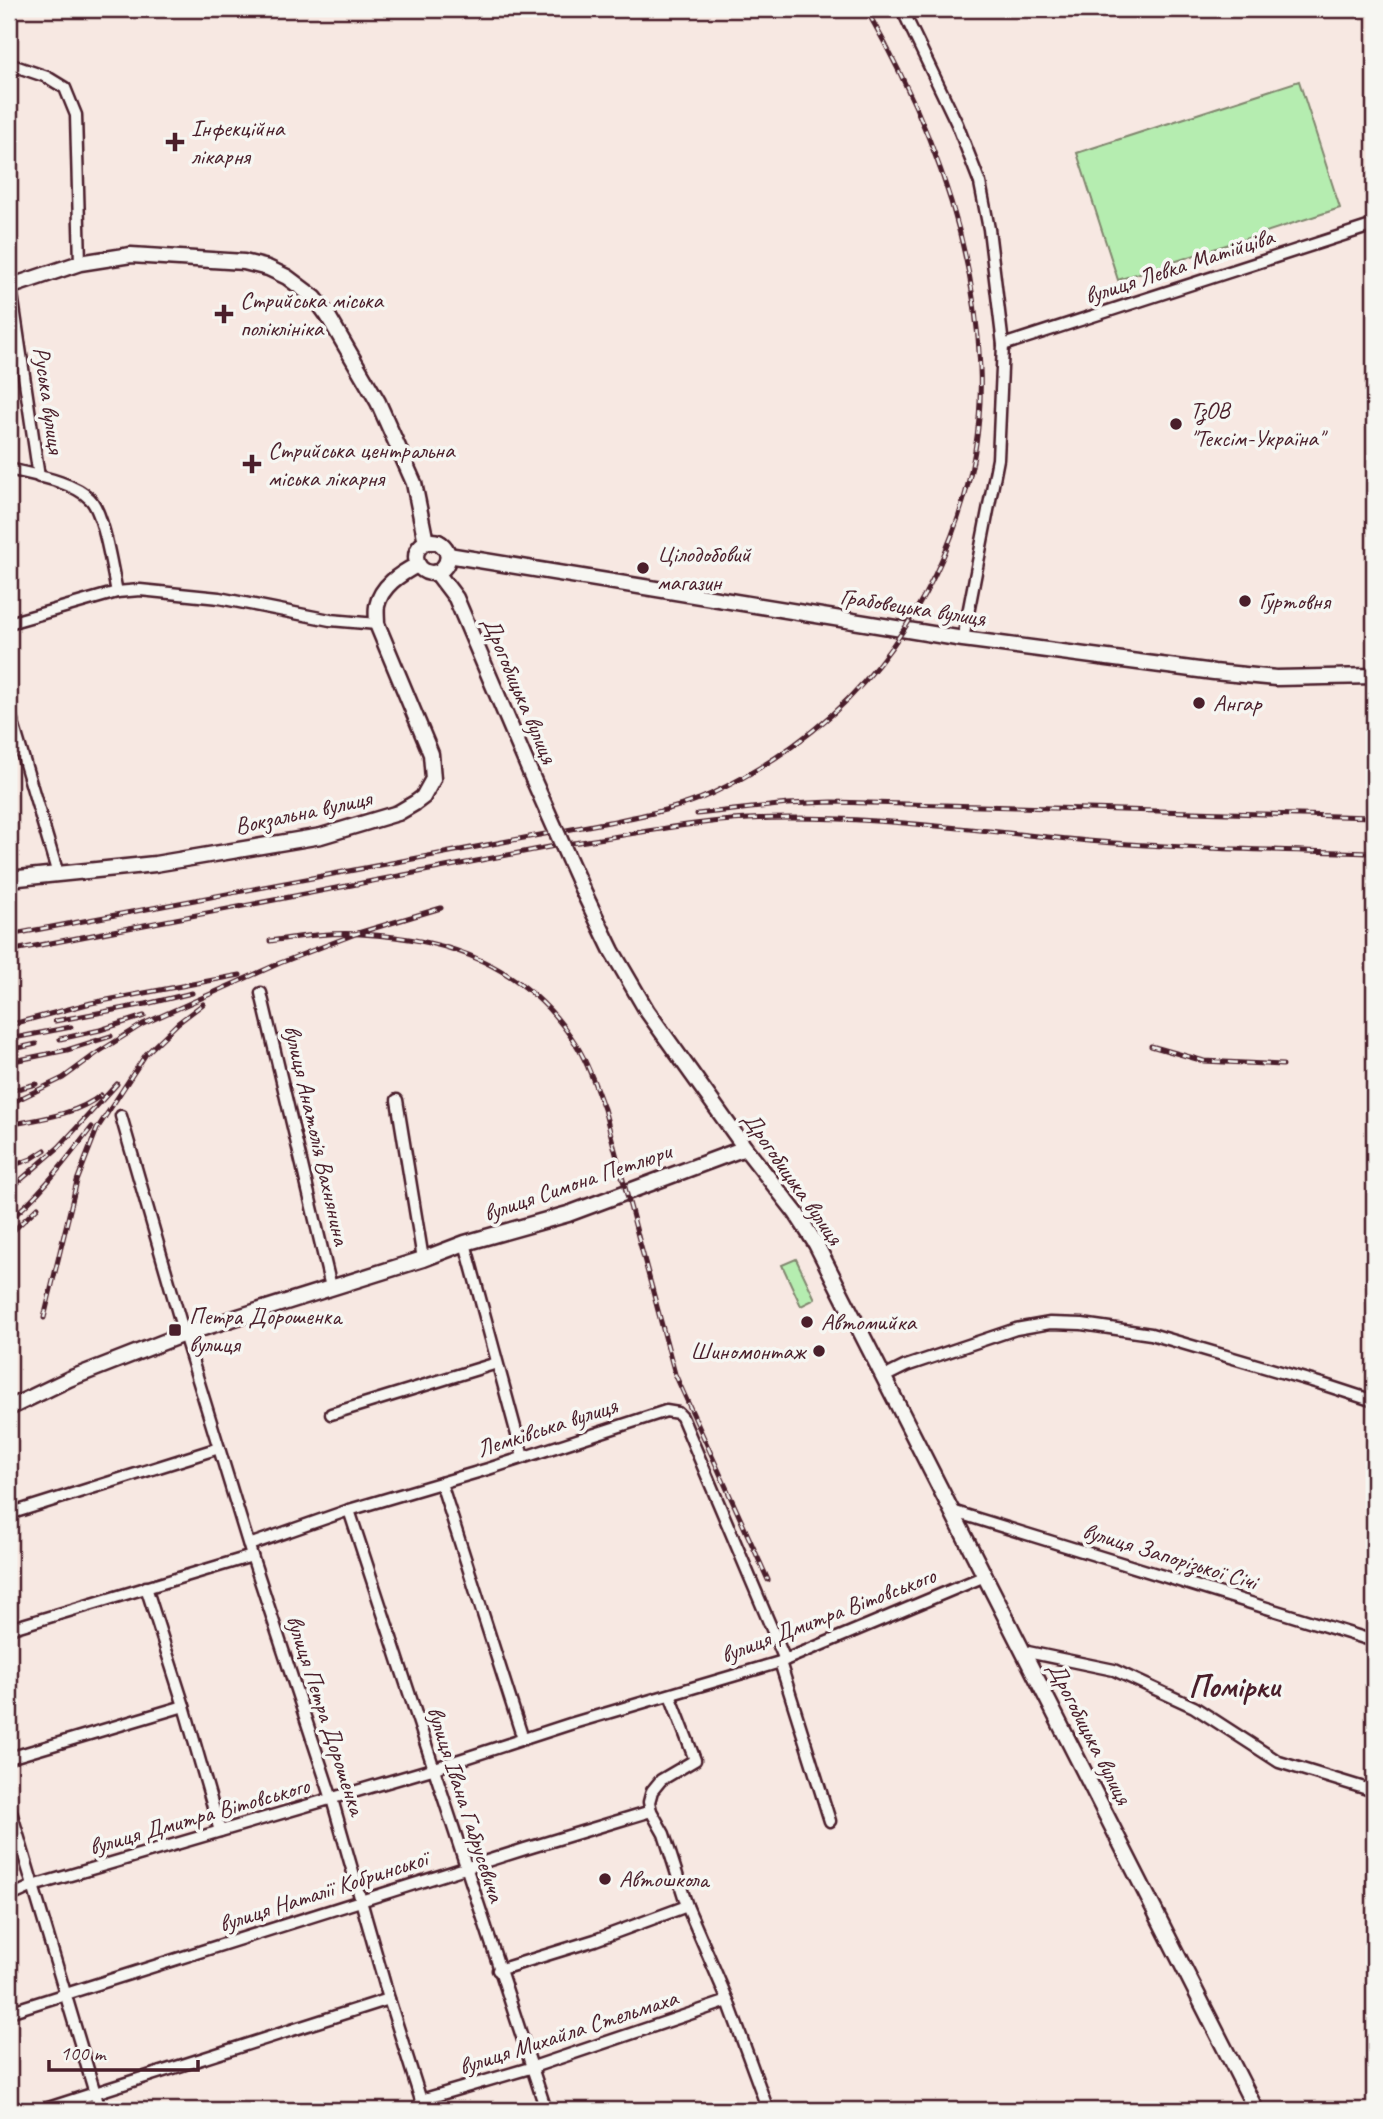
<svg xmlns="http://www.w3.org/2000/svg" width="1383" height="2119" viewBox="0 0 1383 2119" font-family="Caveat,sans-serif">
  <rect width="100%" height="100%" fill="#f7e8e2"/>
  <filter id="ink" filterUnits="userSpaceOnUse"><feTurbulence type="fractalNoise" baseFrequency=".0143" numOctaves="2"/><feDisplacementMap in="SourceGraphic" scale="14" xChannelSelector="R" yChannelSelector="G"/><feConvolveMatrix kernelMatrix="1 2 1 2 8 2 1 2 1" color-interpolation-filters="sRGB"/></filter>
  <g filter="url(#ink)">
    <g fill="#b5edb0" stroke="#80866e" stroke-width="2">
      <polygon points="1299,81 1340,208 1118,280 1077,153"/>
      <polygon points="796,1259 815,1299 801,1306 782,1265"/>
    </g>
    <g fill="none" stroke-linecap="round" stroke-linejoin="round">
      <defs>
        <g id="street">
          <polyline points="902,9 957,124 980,183 989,229 1003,345 998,459 963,639"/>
          <polyline points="9,64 47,77 65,88 76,115 80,263"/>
          <polyline points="11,287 39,477"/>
          <polyline points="1003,345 1368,227"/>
          <path d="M9 469C32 475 73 481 90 499 104 513 112 570 117 592"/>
          <polyline points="9,623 117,592 140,590 219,598 330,620 377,624"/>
          <polyline points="9,710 58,874"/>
          <polyline points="261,993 331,1287"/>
          <polyline points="397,1100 423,1259"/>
          <polyline points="121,1116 184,1334 252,1556 332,1799 389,1999 424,2110"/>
          <polyline points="465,1243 523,1457"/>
          <polyline points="884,1377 906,1366 1016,1329 1050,1323 1082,1324 1151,1334 1322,1384 1374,1401"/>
          <polyline points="331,1414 497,1363"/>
          <polyline points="441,1483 523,1739"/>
          <polyline points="349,1510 546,2110"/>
          <polyline points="952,1511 1374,1641"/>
          <polyline points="9,1514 219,1448"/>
          <polyline points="249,1545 349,1510 488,1469 666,1411 678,1413 682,1417 785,1660"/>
          <polyline points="146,1587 184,1706 220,1831"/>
          <polyline points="9,1629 252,1556"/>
          <polyline points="1023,1651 1114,1670 1194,1707 1279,1762 1374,1791"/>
          <polyline points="780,1662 830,1821"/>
          <polyline points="670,1695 695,1760 661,1780 652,1791 649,1802 651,1811 664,1834 687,1906 728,2001 768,2110"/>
          <polyline points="9,1758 184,1706"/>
          <polyline points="9,1805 100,2110"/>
          <polyline points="9,1897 33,1886 432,1769 570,1724 780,1662 985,1576"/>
          <polyline points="498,1970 595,1940 687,1906"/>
          <polyline points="9,2012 525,1849 651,1811"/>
          <polyline points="421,2100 530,2068 728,2001"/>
          <polyline points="42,2110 389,1999"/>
        </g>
        <g id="secondary">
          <path d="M9 287 80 263 131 255 244 262 268 268 287 277 315 298 328 316 378 402 414 483 426 542H438C452 551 450 564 437 573L456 598 533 779"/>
          <circle cx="432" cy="557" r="16"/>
          <polyline points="448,555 963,639 1214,672 1276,678 1374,676"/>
          <path d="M9 879 155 864 321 836 398 813 415 803 423 797 433 779 431 754 377 624C377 618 376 611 377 606 381 586 400 574 417 565"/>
          <polyline points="583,891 612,951 647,1011 745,1148 796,1213 816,1244 1256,2110"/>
          <polyline points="9,1408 69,1379 184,1334 423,1259 465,1243 568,1214 745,1148"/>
        </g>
      </defs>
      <use href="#street" stroke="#4a1f2b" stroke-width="15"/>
      <use href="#secondary" stroke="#4a1f2b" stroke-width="19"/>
      <use href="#street" stroke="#f6f6f2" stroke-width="10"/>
      <use href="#secondary" stroke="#f6f6f2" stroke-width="14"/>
      <defs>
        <g id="rail">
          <polyline points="697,814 788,804 832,802 1374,817"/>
          <path d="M9 935 609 822C644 815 678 809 711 794 766 768 823 729 864 682 938 597 985 482 980 368 975 240 929 119 866 9"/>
          <path d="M270 941C299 937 330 932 360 934 450 938 527 966 577 1046 589 1065 596 1088 604 1109L675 1374 768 1580"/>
          <path d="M9 951 565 844C626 836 687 822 749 819 860 814 977 831 1088 841 1183 849 1279 850 1374 853"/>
          <polyline points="55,1021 146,1004 192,993"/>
          <polyline points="9,1025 91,1003 240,975"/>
          <polyline points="9,1039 71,1027"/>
          <polyline points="60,1039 100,1030 144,1016"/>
          <polyline points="1151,1046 1204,1061 1283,1065"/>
          <polyline points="9,1050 36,1044"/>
          <polyline points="9,1062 67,1050 111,1036"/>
          <polyline points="9,1091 36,1084"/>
          <polyline points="9,1104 63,1078 97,1053 143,1024 280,963 358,933 441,908"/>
          <path d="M9 1125C39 1119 76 1115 101 1095"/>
          <polyline points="9,1167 31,1159 45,1150"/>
          <polyline points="9,1190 59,1147 117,1084"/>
          <path d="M9 1220C41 1194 66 1160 92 1127"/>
          <polyline points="9,1235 38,1207"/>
          <polyline points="44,1318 77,1181 97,1129 146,1054 178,1023 203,1004"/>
        </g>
      </defs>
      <use href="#rail" stroke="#4a1f2b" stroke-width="5"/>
      <use href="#rail" stroke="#f6f6f2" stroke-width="2.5" stroke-dasharray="8" stroke-linecap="butt"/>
      <defs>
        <polyline id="secondary-bridge" points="533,779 583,891"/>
      </defs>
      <use href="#secondary-bridge" stroke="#4a1f2b" stroke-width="19" stroke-linecap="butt"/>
      <use href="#secondary-bridge" stroke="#f6f6f2" stroke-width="14"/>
    </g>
  </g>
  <g fill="#4a1f2b" stroke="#f6f6f2" stroke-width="2.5">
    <path d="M171.5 131.5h7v7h7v7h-7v7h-7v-7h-7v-7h7z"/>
    <path d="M220.5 303.5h7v7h7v7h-7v7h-7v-7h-7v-7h7z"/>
    <circle cx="1176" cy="424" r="7"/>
    <path d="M248.5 453.5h7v7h7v7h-7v7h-7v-7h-7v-7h7z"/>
    <circle cx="643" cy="568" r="7"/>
    <circle cx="1245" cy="601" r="7"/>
    <circle cx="1199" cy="703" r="7"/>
    <circle cx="807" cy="1322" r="7"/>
    <rect x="168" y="1323" width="14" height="14" rx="3.5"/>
    <circle cx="819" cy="1351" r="7"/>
    <circle cx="605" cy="1879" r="7"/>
  </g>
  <g text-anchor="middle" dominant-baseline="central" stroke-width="7" stroke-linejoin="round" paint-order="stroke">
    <g font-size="24" fill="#4a1f2b" stroke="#f6f6f2" text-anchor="start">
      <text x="191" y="128">Інфекційна<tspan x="191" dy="28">лікарня</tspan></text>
      <text x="240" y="300">Стрийська міська<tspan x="240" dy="28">поліклініка</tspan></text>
      <text x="1190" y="410">ТзОВ<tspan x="1190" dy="28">"Тексім-Україна"</tspan></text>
      <text x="268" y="450">Стрийська центральна<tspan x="268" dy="28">міська лікарня</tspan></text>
      <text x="657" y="554">Цілодобовий<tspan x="657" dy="28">магазин</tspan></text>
      <text x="1259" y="601">Гуртовня</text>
      <text x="1213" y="703">Ангар</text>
      <text x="189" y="1316">Петра Дорошенка<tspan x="189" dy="28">вулиця</tspan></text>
      <text x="821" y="1322">Автомийка</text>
      <text x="805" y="1351" text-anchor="end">Шиномонтаж</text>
      <text x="619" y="1879">Автошкола</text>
    </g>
    <g font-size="24" fill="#4a1f2b" stroke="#f6f6f2">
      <text transform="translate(1179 266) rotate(-18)">вулиця Левка Матійціва</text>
      <text transform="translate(49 400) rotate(82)">Руська вулиця</text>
      <text transform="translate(913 607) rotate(9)">Грабовецька вулиця</text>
      <text transform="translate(520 690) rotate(67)">Дрогобицька вулиця</text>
      <text transform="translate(303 812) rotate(-12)">Вокзальна вулиця</text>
      <text transform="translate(317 1135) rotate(77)">вулиця Анатолія Вахнянина</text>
      <text transform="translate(793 1178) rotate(55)">Дрогобицька вулиця</text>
      <text transform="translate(577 1182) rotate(-19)">вулиця Симона Петлюри</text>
      <text transform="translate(547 1427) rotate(-18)">Лемківська вулиця</text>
      <text transform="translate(1170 1556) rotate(17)">вулиця Запорізької Січі</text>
      <text transform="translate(828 1615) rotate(-21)">вулиця Дмитра Вітовського</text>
      <text transform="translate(326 1715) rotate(72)">вулиця Петра Дорошенка</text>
      <text transform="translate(1090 1733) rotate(63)">Дрогобицька вулиця</text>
      <text transform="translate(466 1804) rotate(72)">вулиця Івана Габрусевича</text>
      <text transform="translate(199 1816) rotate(-16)">вулиця Дмитра Вітовського</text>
      <text transform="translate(323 1891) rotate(-18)">вулиця Наталії Кобринської</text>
      <text transform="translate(568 2032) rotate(-18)">вулиця Михайла Стельмаха</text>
    </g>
    <g font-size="32" font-weight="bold" fill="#4a1f2b" stroke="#f6f6f2">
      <text x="1234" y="1686">Помірки</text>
    </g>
  </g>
  <rect width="1383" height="2119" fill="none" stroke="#f6f6f2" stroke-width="35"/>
  <rect x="18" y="18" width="1348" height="2084" fill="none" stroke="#4a1f2b" stroke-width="2.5" filter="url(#ink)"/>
  <path d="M49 2060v10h149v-10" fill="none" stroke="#4a1f2b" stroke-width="3.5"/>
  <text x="60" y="2060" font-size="21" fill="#4a1f2b" stroke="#f6f6f2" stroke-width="5" paint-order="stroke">100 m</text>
</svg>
